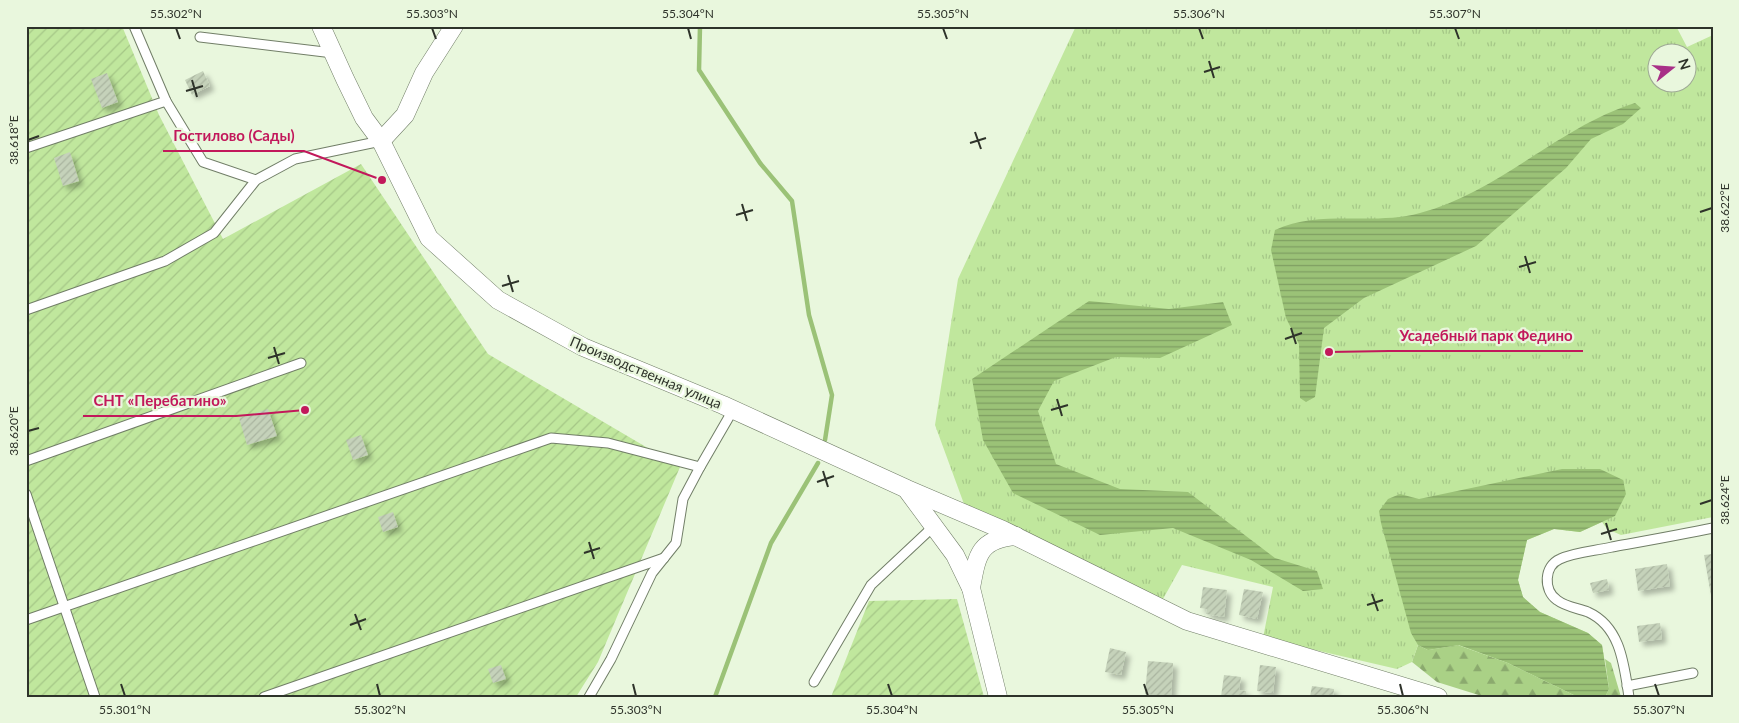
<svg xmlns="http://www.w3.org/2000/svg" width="1739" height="723" viewBox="0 0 1739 723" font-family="Lato,sans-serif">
  <defs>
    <pattern id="forest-firs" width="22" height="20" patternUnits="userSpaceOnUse" patternTransform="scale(1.25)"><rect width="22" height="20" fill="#aad186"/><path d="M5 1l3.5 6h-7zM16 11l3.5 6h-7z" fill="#8baa6e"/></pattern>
    <pattern id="park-tufts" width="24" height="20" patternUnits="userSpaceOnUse" patternTransform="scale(1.25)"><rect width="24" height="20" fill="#c0e79d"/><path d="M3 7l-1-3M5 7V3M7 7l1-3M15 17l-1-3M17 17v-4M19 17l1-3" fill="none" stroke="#a5c787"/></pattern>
    <pattern id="garden-furrows" width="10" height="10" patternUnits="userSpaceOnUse" patternTransform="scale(1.25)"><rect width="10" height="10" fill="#c0e79d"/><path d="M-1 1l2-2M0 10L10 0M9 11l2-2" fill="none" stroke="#a5c787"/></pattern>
    <pattern id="water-rules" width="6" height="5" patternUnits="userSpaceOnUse" patternTransform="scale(1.25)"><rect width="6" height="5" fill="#9bc277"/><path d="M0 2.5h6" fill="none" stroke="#7f9e62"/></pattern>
    <pattern id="building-hatch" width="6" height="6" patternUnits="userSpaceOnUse" patternTransform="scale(1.25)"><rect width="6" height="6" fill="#c5d2ba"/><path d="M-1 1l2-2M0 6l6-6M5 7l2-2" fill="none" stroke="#aab5a0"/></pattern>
    <filter id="shadow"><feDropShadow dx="4.5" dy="4.5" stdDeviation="2.5" flood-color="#0004"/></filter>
  </defs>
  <rect width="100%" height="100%" fill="#e9f7dd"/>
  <g fill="url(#forest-firs)">
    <polygon points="1418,645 1428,650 1458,645 1508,663 1578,697 1485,697 1437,682 1412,662"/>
    <polygon points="1605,659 1611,663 1621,697 1605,697 1609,689"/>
  </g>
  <path fill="url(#park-tufts)" fill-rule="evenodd" d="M1076 26H1676L1687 47 1713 35V517L1621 535 1607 529 1602 522 1580 532 1554 529 1527 540 1518 580 1523 597 1540 612 1588 633 1602 645 1609 689 1605 697H1578L1508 663 1458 645 1428 650 1418 645 1412 662 1397 669 1263 638 1273 587 1182 565 1163 599 964 504 935 425 958 279ZM1656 52H1686V82H1656Z"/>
  <g fill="url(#garden-furrows)">
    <polygon points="26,26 122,26 159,115 223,239 361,164 488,354 680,467 598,662 576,697 26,697"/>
    <polygon points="957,599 984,697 831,697 869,601"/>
  </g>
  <g fill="url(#water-rules)">
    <path d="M1635 103 1641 108 1623 124 1591 139 1566 168 1476 246 1364 298 1324 328 1315 397 1306 402 1300 398 1299 344 1286 318 1271 250 1275 230C1320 209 1373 226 1420 213 1500 192 1558 127 1635 103Z"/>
    <polygon points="1089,301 1169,309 1223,302 1232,325 1160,358 1116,357 1054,381 1038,411 1056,464 1120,489 1188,492 1275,558 1317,571 1323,589 1303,591 1251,560 1173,528 1100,535 1013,493 983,440 972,379"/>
    <polygon points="1562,469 1600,469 1623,480 1626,494 1615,516 1580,532 1554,529 1527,540 1518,580 1523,597 1540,612 1588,633 1602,645 1609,689 1605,697 1578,697 1508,663 1459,645 1428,650 1418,645 1411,633 1381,523 1379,511 1388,499 1400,494 1419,499"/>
  </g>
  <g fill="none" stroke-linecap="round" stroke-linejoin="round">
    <g stroke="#9bc277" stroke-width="4.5">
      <polyline points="700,26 699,70 760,163 792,201 809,315 832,395 825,440"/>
      <polyline points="715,697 771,543 818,463"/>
    </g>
  </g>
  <g fill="url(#building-hatch)" filter="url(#shadow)">
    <polygon points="203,71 210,86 192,95 185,80"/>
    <polygon points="107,73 118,102 102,108 91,79"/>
    <polygon points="70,152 79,181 63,186 54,158"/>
    <polygon points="268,409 277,436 247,445 239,418"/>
    <polygon points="361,435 368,455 353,460 346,440"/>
    <polygon points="393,512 398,527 383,532 378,517"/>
    <polygon points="1713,554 1713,601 1712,601 1704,555"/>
    <polygon points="1667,564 1670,586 1638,591 1635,569"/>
    <polygon points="1607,579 1609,590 1593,593 1590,583"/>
    <polygon points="1203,587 1227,590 1224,617 1206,614 1207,609 1200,608"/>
    <polygon points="1244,589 1263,592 1257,619 1239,615"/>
    <polygon points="1660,623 1662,639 1639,642 1637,626"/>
    <polygon points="1110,648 1126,652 1121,675 1105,672"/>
    <polygon points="1148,661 1173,663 1171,697 1145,694"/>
    <polygon points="501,665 506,679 493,683 488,669"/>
    <polygon points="1260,665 1276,667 1273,693 1257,691"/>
    <polygon points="1224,675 1241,677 1239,690 1246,691 1246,697 1221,697"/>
    <polygon points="1312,686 1334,689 1333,697 1310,697"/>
  </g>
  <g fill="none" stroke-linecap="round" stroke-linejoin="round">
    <defs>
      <g id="lane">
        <polyline points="134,26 166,101 203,162 256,180"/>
        <polyline points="200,37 333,53"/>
        <polyline points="26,148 166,101"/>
        <polyline points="26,310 165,261 214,233 256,180 295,159 381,141"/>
        <polyline points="26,461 301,363"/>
        <polyline points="26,494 95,697"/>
        <polyline points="26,620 551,438 608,443 700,467 733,410"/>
        <polyline points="814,682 871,585 934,526"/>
        <polyline points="1627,686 1693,673"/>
        <polyline points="264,697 664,558"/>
        <polyline points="589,697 611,659 652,573 676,543 683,499 700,467"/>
        <path d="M1629 697C1624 665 1621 627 1588 612 1578 608 1566 607 1557 600 1543 590 1544 566 1560 559 1575 552 1595 551 1612 547 1645 541 1679 535 1713 528"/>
      </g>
      <g id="street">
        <polyline points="321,26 345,79 364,118 381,141 429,238 498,300 583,347 723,405 907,489 1003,530 1187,621 1438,697"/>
        <polyline points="381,141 405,115 424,73 454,26"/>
        <polyline points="907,490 955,555 971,588 998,697"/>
        <path d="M971 588C977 555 979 539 1016 536"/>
      </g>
    </defs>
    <use href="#lane" stroke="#717e67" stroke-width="11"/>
    <use href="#street" stroke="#717e67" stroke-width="19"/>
    <use href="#lane" stroke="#fff" stroke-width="9"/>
    <use href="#street" stroke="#fff" stroke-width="18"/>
  </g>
  <path fill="none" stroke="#2e332a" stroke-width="2" d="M176 28 180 39M432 28 436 39M688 28 691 39M943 28 947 39M1199 28 1203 39M1455 28 1459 39M1209 61 1214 78M1204 72 1220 67M192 80 197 97M186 91 203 86M975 132 981 149M28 140 39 136M970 143 986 138M742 204 747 221M1700 212 1712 208M736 215 753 210M1525 256 1530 273M1519 267 1536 262M508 275 513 292M502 286 519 281M1291 328 1296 344M1285 339 1302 333M274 347 279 364M268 358 285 353M1057 399 1062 416M1051 410 1068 405M28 431 39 428M823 471 828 487M817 482 834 476M1700 504 1712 500M1606 523 1611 540M1601 534 1617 529M589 542 594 559M584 553 600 548M1372 594 1378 611M1367 605 1383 600M355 614 361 630M350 625 366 619M121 684 125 696M377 684 380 696M633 684 636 696M888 684 892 696M1144 684 1148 696M1400 684 1403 696M1655 684 1659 696"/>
  <g text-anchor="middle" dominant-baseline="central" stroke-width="4.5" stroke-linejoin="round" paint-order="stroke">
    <g font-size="14" fill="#2e332a" stroke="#e9f7dd">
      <text transform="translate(646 372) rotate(23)">Производственная улица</text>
    </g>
  </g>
  <path fill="none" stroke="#c2185b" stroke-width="2" d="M382 180L304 151H163M1329 352L1389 351H1583M305 410L236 416H83"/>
  <g fill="#c2185b" stroke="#e9f7dd" stroke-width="2">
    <circle cx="382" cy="180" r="5"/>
    <circle cx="1329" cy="352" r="5"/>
    <circle cx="305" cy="410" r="5"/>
  </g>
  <g font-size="15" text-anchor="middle" font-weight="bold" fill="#c2185b" stroke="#e9f7dd" stroke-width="4.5" stroke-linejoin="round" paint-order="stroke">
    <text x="234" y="141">Гостилово (Сады)</text>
    <text x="1486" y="341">Усадебный парк Федино</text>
    <text x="160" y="406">СНТ «Перебатино»</text>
  </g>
  <rect width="1739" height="723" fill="none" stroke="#e9f7dd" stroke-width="55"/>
  <g transform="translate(1672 68) rotate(73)"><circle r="24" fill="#e9f7dd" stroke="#9ea995"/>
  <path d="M0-4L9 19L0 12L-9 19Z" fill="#a83087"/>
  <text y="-8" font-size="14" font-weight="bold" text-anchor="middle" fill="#2e332a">N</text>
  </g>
  <rect x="28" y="28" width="1684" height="668" fill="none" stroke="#2e332a" stroke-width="2"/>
  <g font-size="12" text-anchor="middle" fill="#2e332a">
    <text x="176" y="18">55.302°N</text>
    <text x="432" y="18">55.303°N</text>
    <text x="688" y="18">55.304°N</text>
    <text x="943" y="18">55.305°N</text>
    <text x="1199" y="18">55.306°N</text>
    <text x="1455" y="18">55.307°N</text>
    <text transform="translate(14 140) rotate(-90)" y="4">38.618°E</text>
    <text transform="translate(1725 208) rotate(-90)" y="4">38.622°E</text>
    <text transform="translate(14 431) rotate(-90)" y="4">38.620°E</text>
    <text transform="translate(1725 500) rotate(-90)" y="4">38.624°E</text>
    <text x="125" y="714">55.301°N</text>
    <text x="380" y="714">55.302°N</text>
    <text x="636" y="714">55.303°N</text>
    <text x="892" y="714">55.304°N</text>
    <text x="1148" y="714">55.305°N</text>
    <text x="1403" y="714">55.306°N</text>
    <text x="1659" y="714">55.307°N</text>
  </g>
</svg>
